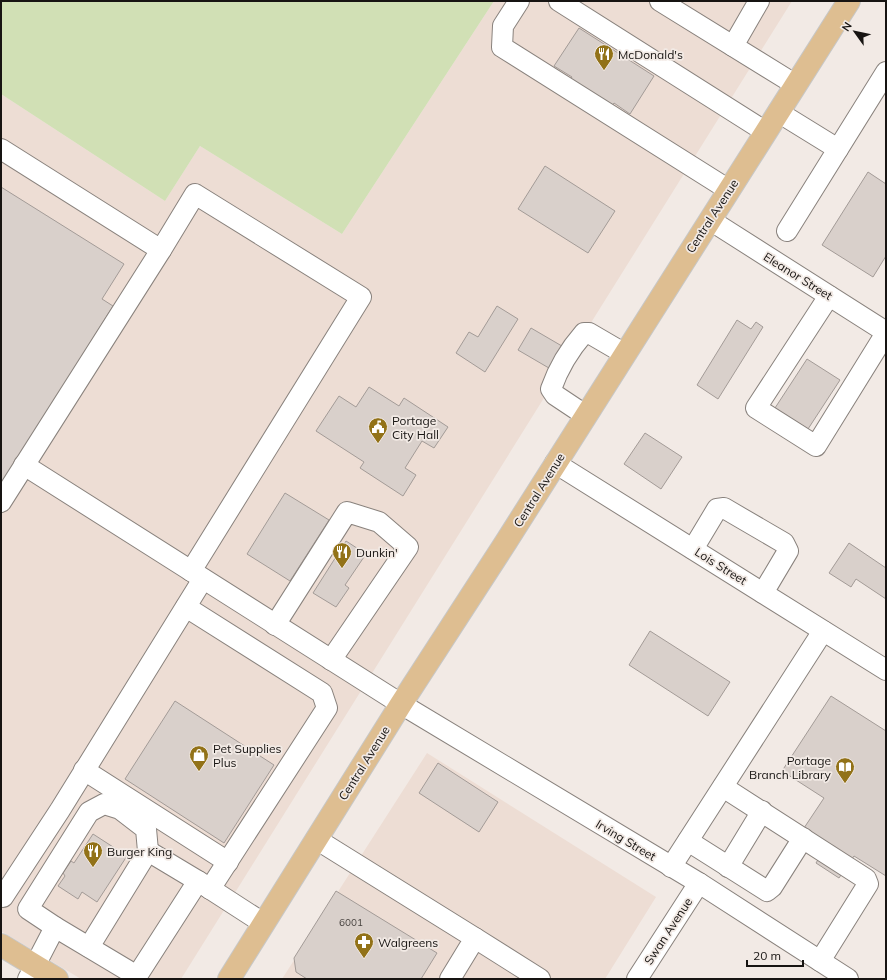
<svg xmlns="http://www.w3.org/2000/svg" width="887" height="980" viewBox="0 0 887 980" font-family="Mulish,sans-serif">
  <rect width="100%" height="100%" fill="#f2eae5"/>
  <g fill="#edddd4">
    <polygon points="494,1 792,1 181,979 81,979 1,931 1,94 165,201 200,146 342,234"/>
    <polygon points="427,753 656,897 605,979 282,979"/>
  </g>
  <polygon fill="#d1e0b5" points="1,1 494,1 342,234 200,146 165,201 1,94"/>
  <g fill="#d9d0cb" stroke="#a39b97">
    <polygon points="579,28 654,76 630,114 614,103 609,110 568,83 572,77 554,66"/>
    <polygon points="545,166 615,211 588,253 518,209"/>
    <polygon points="868,172 886,184 886,256 873,277 822,245"/>
    <polygon points="1,187 124,264 102,299 113,306 1,486"/>
    <polygon points="497,306 518,319 485,372 456,353 469,332 478,337"/>
    <polygon points="737,320 751,329 756,322 763,327 718,399 697,385"/>
    <polygon points="531,328 567,349 554,371 518,350"/>
    <polygon points="807,359 840,380 808,429 775,408"/>
    <polygon points="369,387 399,406 404,398 448,427 434,448 422,441 405,468 416,475 403,496 360,468 364,462 316,431 339,396 356,407"/>
    <polygon points="645,433 682,457 661,489 624,464"/>
    <polygon points="285,493 329,520 290,581 247,554"/>
    <polygon points="346,541 366,554 345,585 349,588 336,607 313,593"/>
    <polygon points="849,543 886,568 886,599 856,579 851,587 829,573"/>
    <polygon points="650,631 730,682 708,716 629,665"/>
    <polygon points="831,696 886,731 886,876 854,856 839,878 816,863 828,843 804,828 824,798 782,771"/>
    <polygon points="175,701 274,765 224,843 125,779"/>
    <polygon points="438,763 498,802 479,832 419,793"/>
    <polygon points="93,834 127,856 97,902 82,892 78,899 58,886 65,876 63,873 71,861 74,863"/>
    <polygon points="336,891 437,953 421,979 307,979 296,972 294,958"/>
  </g>
  <g fill="none" stroke-linecap="round" stroke-linejoin="round">
    <defs>
      <g id="minor">
        <polyline points="519,1 503,26 502,47 729,190"/>
        <polyline points="559,1 766,132"/>
        <polyline points="660,1 796,85"/>
        <polyline points="733,46 759,1"/>
        <polyline points="778,112 838,149"/>
        <polyline points="1,149 161,250 195,194 361,297 191,571"/>
        <polyline points="710,220 886,332"/>
        <polyline points="787,231 886,72"/>
        <polyline points="829,296 756,408 816,446 886,333"/>
        <path d="M585 415 555 395 551 389C558 369 570 349 584 333H589L625 354"/>
        <polyline points="555,463 886,670"/>
        <polyline points="24,465 401,704 699,883 848,979"/>
        <polyline points="1,502 161,250"/>
        <polyline points="693,549 717,509 724,508 784,543 788,551 763,593"/>
        <polyline points="186,607 322,693 327,708 210,889"/>
        <polyline points="275,625 347,512 379,522 408,547 331,660"/>
        <polyline points="84,770 228,862"/>
        <polyline points="723,787 866,879 868,884 820,961"/>
        <polyline points="316,839 475,938 450,979"/>
        <polyline points="688,841 767,891 772,887 803,838"/>
        <polyline points="148,851 198,881"/>
        <polyline points="671,867 823,631"/>
        <polyline points="728,867 762,811"/>
        <polyline points="1,895 3,897 60,810 203,579"/>
        <polyline points="55,927 28,909 89,812 104,804 120,809 146,829 148,851 89,947"/>
        <polyline points="475,938 540,979"/>
        <polyline points="28,979 55,927 137,976 198,881 263,923"/>
        <polyline points="637,979 699,883"/>
      </g>
      <g id="major">
        <polyline points="1,945 57,979"/>
        <polyline points="229,979 401,704 506,542 849,1"/>
      </g>
    </defs>
    <use href="#minor" stroke="#89827d" stroke-width="22"/>
    <use href="#major" stroke="#c7c7c6" stroke-width="24"/>
    <use href="#minor" stroke="#fff" stroke-width="20"/>
    <use href="#major" stroke="#debe91" stroke-width="22"/>
  </g>
  <defs>
    <symbol id="restaurant-pin" viewBox="-11 -11 22 30"><path d="M0 17L-7.5 6A9.5 9.5 0 1 1 7.5 6Z" fill="#927218" stroke="#f2eae5"/><path d="M-5-6h1v4h1v-4h1v4h1v-4h1v5L-1.5 .5V6h-2V.5L-5-1ZM5-6V6H3V1.5H1.5Q1.5-4 5-6Z" fill="#fff"/></symbol>
    <symbol id="civic-pin" viewBox="-11 -11 22 30"><path d="M0 17L-7.5 6A9.5 9.5 0 1 1 7.5 6Z" fill="#927218" stroke="#f2eae5"/><path d="M-.6-6.5H3V-4.5H.6V-3L4-1V1h2V6H-6V1h2V-1L-.6-3ZM-1.2 2.5V6h2.4V2.5Z" fill="#fff"/></symbol>
    <symbol id="shop-pin" viewBox="-11 -11 22 30"><path d="M0 17L-7.5 6A9.5 9.5 0 1 1 7.5 6Z" fill="#927218" stroke="#f2eae5"/><path d="M-5-2.5h2.3a2.7 3.5 0 0 1 5.4 0H5L5.5 6h-11ZM-1.5-2.5h3a1.5 2.3 0 0 0-3 0Z" fill="#fff"/></symbol>
    <symbol id="library-pin" viewBox="-11 -11 22 30"><path d="M0 17L-7.5 6A9.5 9.5 0 1 1 7.5 6Z" fill="#927218" stroke="#f2eae5"/><path d="M-6-4Q-3-5.5-.7-3.5V5Q-3 3-6 4ZM6-4Q3-5.5 .7-3.5V5Q3 3 6 4Z" fill="#fff"/></symbol>
    <symbol id="pharmacy-pin" viewBox="-11 -11 22 30"><path d="M0 17L-7.5 6A9.5 9.5 0 1 1 7.5 6Z" fill="#927218" stroke="#f2eae5"/><path d="M-2-6h4v4h4v4h-4v4h-4v-4h-4v-4h4Z" fill="#fff"/></symbol>
  </defs>
  <g fill-rule="evenodd">
    <use href="#restaurant-pin" x="593" y="43" width="22" height="30"/>
    <use href="#civic-pin" x="367" y="416" width="22" height="30"/>
    <use href="#restaurant-pin" x="331" y="541" width="22" height="30"/>
    <use href="#shop-pin" x="188" y="744" width="22" height="30"/>
    <use href="#library-pin" x="834" y="756" width="22" height="30"/>
    <use href="#restaurant-pin" x="82" y="840" width="22" height="30"/>
    <use href="#pharmacy-pin" x="353" y="931" width="22" height="30"/>
  </g>
  <g text-anchor="middle" dominant-baseline="central" stroke-width="3.5" stroke-linejoin="round" paint-order="stroke">
    <g font-size="10" fill="#484340">
      <text x="351" y="922">6001</text>
    </g>
    <g font-size="12" fill="#171412" stroke="#f2eae5" text-anchor="start">
      <text x="618" y="54">McDonald's</text>
      <text x="392" y="420">Portage<tspan x="392" dy="14">City Hall</tspan></text>
      <text x="356" y="552">Dunkin'</text>
      <text x="213" y="748">Pet Supplies<tspan x="213" dy="14">Plus</tspan></text>
      <text x="831" y="760" text-anchor="end">Portage<tspan x="831" dy="14">Branch Library</tspan></text>
      <text x="107" y="851">Burger King</text>
      <text x="378" y="942">Walgreens</text>
    </g>
    <g font-size="12" fill="#171412" stroke="#f2eae5">
      <text transform="translate(712 216) rotate(-57)">Central Avenue</text>
      <text transform="translate(798 276) rotate(32)">Eleanor Street</text>
      <text transform="translate(539 490) rotate(-58)">Central Avenue</text>
      <text transform="translate(721 566) rotate(32)">Lois Street</text>
      <text transform="translate(364 763) rotate(-58)">Central Avenue</text>
      <text transform="translate(626 840) rotate(31)">Irving Street</text>
      <text transform="translate(668 931) rotate(-57)">Swan Avenue</text>
    </g>
  </g>
  <rect width="887" height="980" fill="none" stroke="#171412" stroke-width="4"/>
  <g transform="translate(855 32) rotate(303)" stroke="#f2eae5" stroke-width="3" paint-order="stroke">
  <path d="M0-3L7 15L0 10L-7 15Z" fill="#171412"/>
  <text y="-6" font-size="11" font-weight="bold" text-anchor="middle" fill="#171412">N</text>
  </g>
  <path d="M747 960v6h56v-6" fill="none" stroke="#171412" stroke-width="2"/>
  <text x="753" y="960" font-size="12" fill="#171412" stroke="#f2eae5" stroke-width="3" paint-order="stroke">20 m</text>
</svg>
